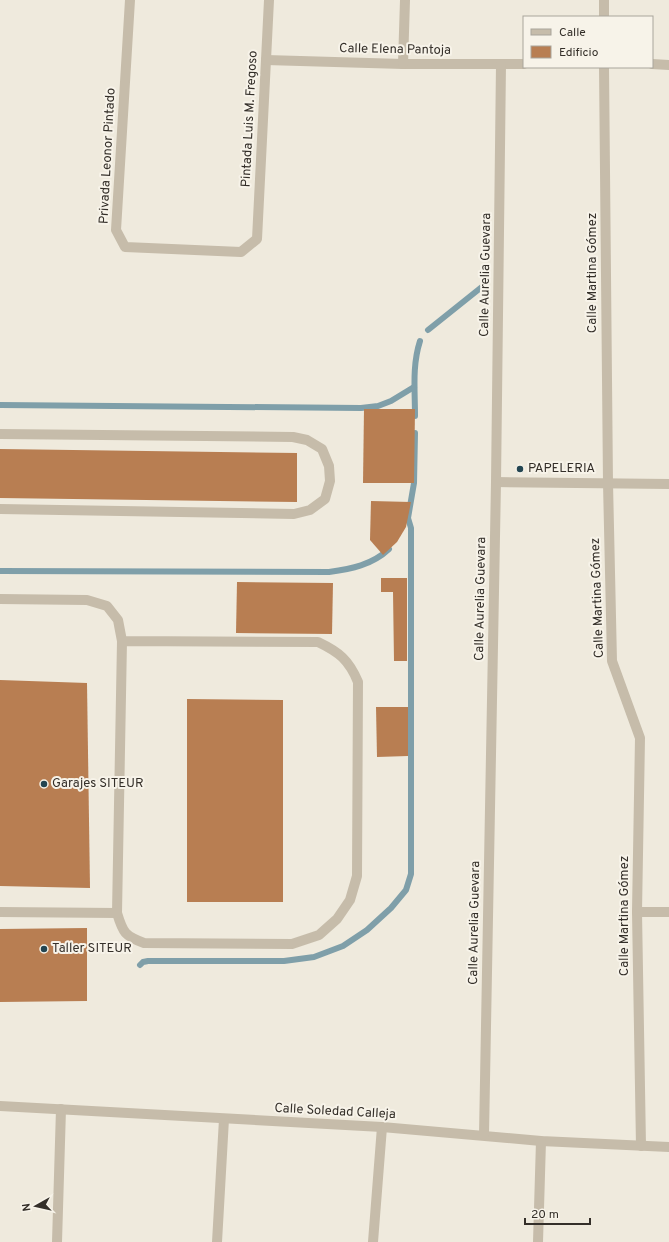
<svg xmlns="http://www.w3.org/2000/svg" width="669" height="1242" viewBox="0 0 669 1242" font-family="Overpass,sans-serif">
  <rect width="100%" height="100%" fill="#efeadd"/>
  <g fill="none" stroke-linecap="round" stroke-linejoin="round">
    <g stroke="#7f9fa9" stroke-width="6">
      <polyline points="428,330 483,286"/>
      <polyline points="0,405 361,408 378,406 391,401 414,387"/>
      <path d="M415 416C415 390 412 366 420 341"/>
      <path d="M0 571 329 572C351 569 372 565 389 549"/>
      <polyline points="140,965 143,962 148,961 284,961 314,957 343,946 367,930 391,908 406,890 411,874 411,528 408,518 414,483 415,433"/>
    </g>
  </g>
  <g fill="#b87e52">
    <polygon points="364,409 415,409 414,483 363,483"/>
    <polygon points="0,449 297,453 297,502 0,498"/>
    <polygon points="371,501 411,502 406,527 397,542 383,555 370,540"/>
    <polygon points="381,578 407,578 407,661 394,661 393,592 381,592"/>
    <polygon points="237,582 333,583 332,634 236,633"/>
    <polygon points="0,680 87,683 90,888 0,886"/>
    <polygon points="187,699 283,700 283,902 187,902"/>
    <polygon points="376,707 408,707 408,756 377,757"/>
    <polygon points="87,928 87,1001 0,1002 0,929"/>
  </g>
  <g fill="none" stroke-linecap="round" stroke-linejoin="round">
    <g stroke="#c6bcaa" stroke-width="10">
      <polyline points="130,0 116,230 125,247 241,252 257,239 269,0"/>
      <polyline points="604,0 604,17"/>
      <polyline points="266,60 403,64 524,64"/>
      <polyline points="403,64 405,0"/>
      <polyline points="652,64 669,65"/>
      <polyline points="604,67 608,483 612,661 640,738 637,912 641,1146"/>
      <polyline points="0,434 293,437 307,440 322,449 329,466 330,481 325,499 310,510 294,514 0,509"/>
      <polyline points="496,482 669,484"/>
      <path d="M0 599 87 600 107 606 118 620 122 641 117 913C123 933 125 936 144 943L292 944 319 935 337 919 350 900 357 876 358 682C349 660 339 652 318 642L122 641"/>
      <polyline points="0,912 117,913"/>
      <polyline points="637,912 669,912"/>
      <polyline points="0,1106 382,1127 541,1141 669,1147"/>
      <polyline points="484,1135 496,482 501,64"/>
      <polyline points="57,1242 61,1109"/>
      <polyline points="217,1242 224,1119"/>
      <polyline points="373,1242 382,1127"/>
      <polyline points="538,1242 541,1141"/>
    </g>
  </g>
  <g fill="#234551" stroke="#f7f3e9" stroke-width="1.5">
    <circle cx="520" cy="469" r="4"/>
    <circle cx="44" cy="784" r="4"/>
    <circle cx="44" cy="949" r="4"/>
  </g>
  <g text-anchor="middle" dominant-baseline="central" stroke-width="4" stroke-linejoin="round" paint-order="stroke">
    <g font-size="13" fill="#342f29" stroke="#f7f3e9">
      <text transform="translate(395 50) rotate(1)">Calle Elena Pantoja</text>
      <text transform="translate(250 119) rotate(-87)">Pintada Luis M. Fregoso</text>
      <text transform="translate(108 156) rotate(-87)">Privada Leonor Pintado</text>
      <text transform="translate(593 273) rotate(-90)">Calle Martina Gómez</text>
      <text transform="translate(486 275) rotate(-89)">Calle Aurelia Guevara</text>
      <text transform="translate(598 598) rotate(-92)">Calle Martina Gómez</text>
      <text transform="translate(481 599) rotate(-89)">Calle Aurelia Guevara</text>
      <text transform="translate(625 916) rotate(-90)">Calle Martina Gómez</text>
      <text transform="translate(475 923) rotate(-89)">Calle Aurelia Guevara</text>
      <text transform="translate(335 1112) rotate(3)">Calle Soledad Calleja</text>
    </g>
    <g font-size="13" fill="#342f29" stroke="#f7f3e9" text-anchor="start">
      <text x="528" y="469">PAPELERIA</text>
      <text x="52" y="784">Garajes SITEUR</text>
      <text x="52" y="949">Taller SITEUR</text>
    </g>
  </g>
  <rect x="523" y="16" width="130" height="52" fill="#f7f3e9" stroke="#a9a59c"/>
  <rect x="531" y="29" width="20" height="6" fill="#c6bcaa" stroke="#a9a59c"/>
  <text x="559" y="36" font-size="12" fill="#342f29">Calle</text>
  <rect x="531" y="46" width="20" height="12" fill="#b87e52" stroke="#a9a59c"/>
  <text x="559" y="56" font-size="12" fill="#342f29">Edificio</text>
  <g transform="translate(36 1206) rotate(262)" stroke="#f7f3e9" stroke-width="3" paint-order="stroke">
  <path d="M0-3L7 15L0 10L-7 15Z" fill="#342f29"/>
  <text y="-6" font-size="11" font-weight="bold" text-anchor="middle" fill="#342f29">N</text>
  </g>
  <path d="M525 1218v6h65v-6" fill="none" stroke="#342f29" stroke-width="2"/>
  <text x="531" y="1218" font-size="12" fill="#342f29" stroke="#f7f3e9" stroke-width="3" paint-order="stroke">20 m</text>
</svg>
